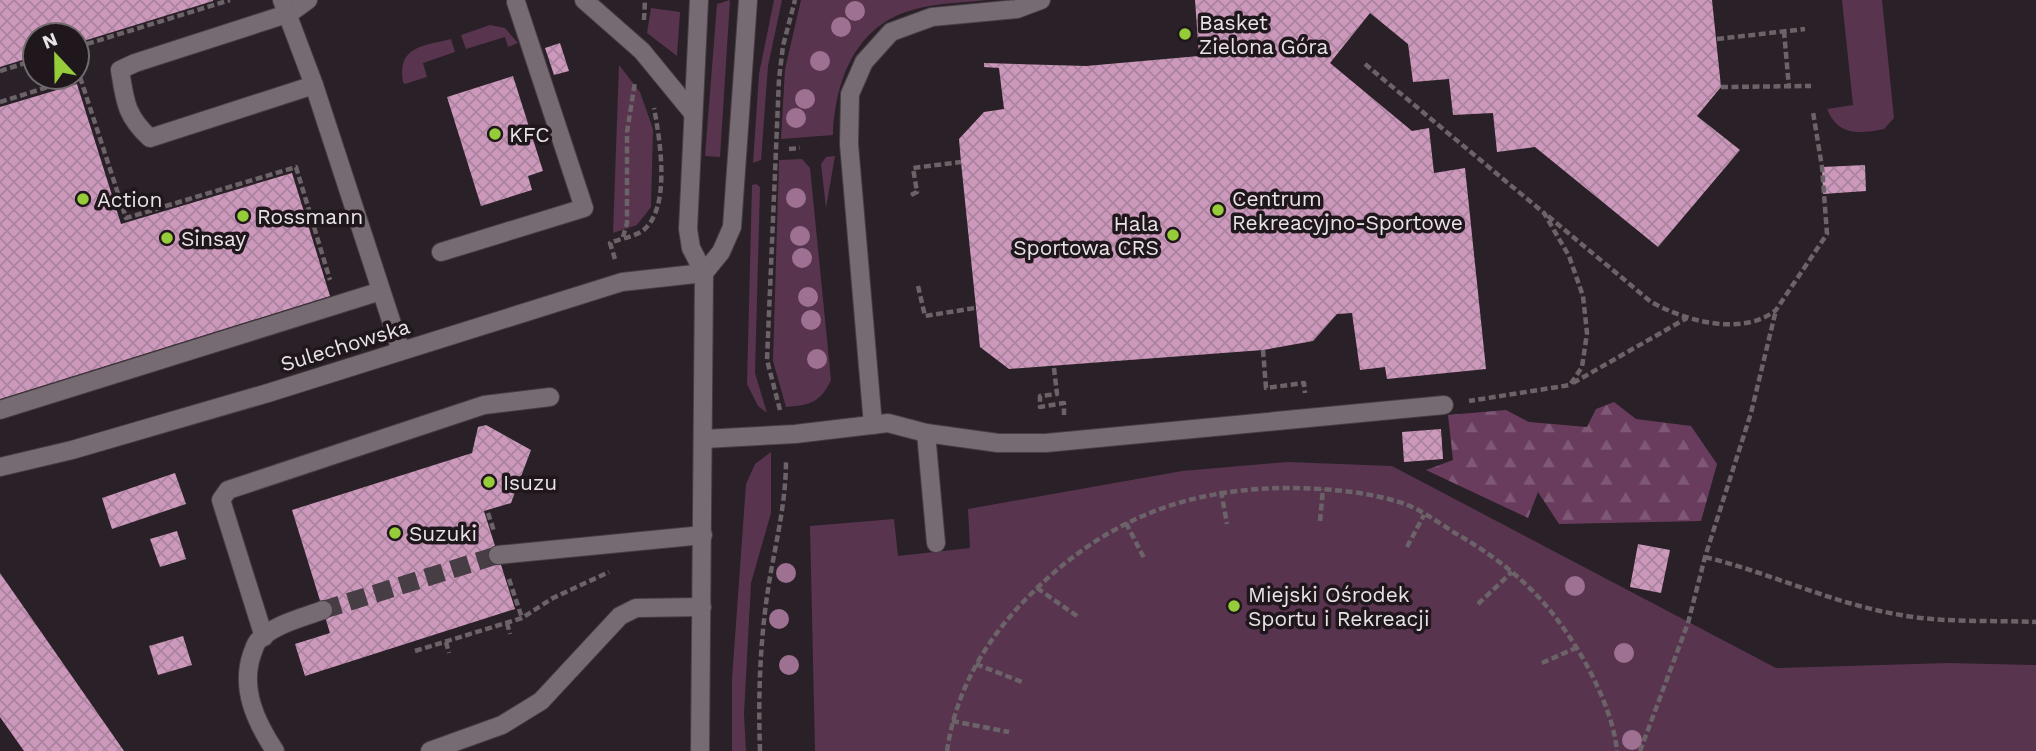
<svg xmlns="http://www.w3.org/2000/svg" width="2036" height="751" viewBox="0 0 2036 751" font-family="'Work Sans',sans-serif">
  <defs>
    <pattern id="forest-firs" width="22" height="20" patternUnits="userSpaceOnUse" patternTransform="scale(1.75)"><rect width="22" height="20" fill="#693c5d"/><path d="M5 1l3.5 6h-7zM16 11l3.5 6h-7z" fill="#7e5874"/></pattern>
    <pattern id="building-cross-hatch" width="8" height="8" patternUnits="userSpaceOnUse" patternTransform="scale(1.75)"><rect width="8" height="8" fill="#cc98bc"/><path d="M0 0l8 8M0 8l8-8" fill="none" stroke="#aa839e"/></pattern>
  </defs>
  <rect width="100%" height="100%" fill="#2a2027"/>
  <g fill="#58344e">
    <polygon points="730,0 720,157 705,156 717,4"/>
    <polygon points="774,0 782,0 768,66 761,160 753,163 759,74"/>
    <path d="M801 0H987C960 3 931 3 906 12 853 30 835 84 833 135L781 139 785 69Z"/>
    <path d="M1842 0H1882L1894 118 1884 129C1859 134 1838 136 1827 109L1853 105Z"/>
    <polygon points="651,8 680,12 677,56 647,33"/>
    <polygon points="490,25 505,28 518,43 508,47 505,37 466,49 461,35"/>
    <path d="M451 39 455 52 423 63 427 77 405 84 403 82C397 46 423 46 451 39Z"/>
    <polygon points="619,65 640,92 653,129 651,207 637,225 613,233"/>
    <polygon points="835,156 826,208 821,164 826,157"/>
    <path d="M802 159 810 168 831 380C820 403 810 405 786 407L773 361 779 160Z"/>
    <polygon points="756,184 760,187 755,373 767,413 758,406 747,384 752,185"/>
    <polygon points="771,452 771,513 751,583 744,714 746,751 732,751 732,679 746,484 755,464"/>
    <polygon points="1287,462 1392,466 1776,668 1949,663 2036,665 2036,751 815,751 810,526 894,519 898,556 970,548 968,509 1182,471"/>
  </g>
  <polygon fill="url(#forest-firs)" points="1614,402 1636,419 1691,426 1717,464 1701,521 1559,524 1538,492 1528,518 1426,470 1453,460 1448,415 1506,410 1529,422 1587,427 1596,409"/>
  <g fill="url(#building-cross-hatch)">
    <polygon points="0,0 213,0 213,1 77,43 77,35 35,35 35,56 0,67"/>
    <polygon points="1195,0 1712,0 1721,87 1697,116 1740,150 1658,247 1535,147 1497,152 1493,113 1453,115 1449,79 1413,82 1408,44 1370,13 1330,63 1412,131 1429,128 1434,173 1465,168 1486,369 1387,379 1385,367 1360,370 1352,313 1337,314 1313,341 1263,350 1009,369 980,347 961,162 959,139 984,112 1004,109 999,68 984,67 984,63 1086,66 1199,56"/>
    <polygon points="560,43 569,71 554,75 545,48"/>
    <polygon points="513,76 543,171 528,176 532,190 481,206 447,97"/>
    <polygon points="77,84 121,224 292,173 330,296 0,399 0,107"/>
    <polygon points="1865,165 1866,191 1823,194 1822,167"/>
    <polygon points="486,425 531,450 511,503 484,511 515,609 305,676 295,644 330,633 292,510 472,453 478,427"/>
    <polygon points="1441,429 1443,459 1404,462 1402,432"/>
    <polygon points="175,473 186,504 112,529 102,498"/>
    <polygon points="177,531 186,559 160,567 150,539"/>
    <polygon points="1638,544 1670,550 1661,593 1630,587"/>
    <polygon points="0,573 124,751 24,751 0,717"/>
    <polygon points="183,636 192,665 158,675 149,646"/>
  </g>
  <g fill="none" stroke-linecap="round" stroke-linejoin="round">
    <polyline stroke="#473d44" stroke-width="18" stroke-dasharray="18 9" stroke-linecap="butt" points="323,610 498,555"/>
    <defs>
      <g id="minor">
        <polyline points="282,0 314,85"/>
        <path d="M308 0 290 13 135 63 120 70C125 102 126 116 150 138L314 85 401 351"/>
        <polyline points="584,0 642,51 692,112"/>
        <polyline points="699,0 688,229 691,248 704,273 700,751"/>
        <polyline points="441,252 584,208 516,2"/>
        <polyline points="0,410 381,291"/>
        <polyline points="873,425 849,144 850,94 864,62 891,32 932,17 1017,9 1041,0"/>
        <polyline points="926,433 936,543"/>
        <polyline points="704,439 795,434 888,423 926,433 998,443 1046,443 1444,405"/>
        <polyline points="0,467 72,450 268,393 622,282 704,273 721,252 732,227 748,0"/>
        <polyline points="498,555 703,535"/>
        <polyline points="264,637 221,500 228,490 484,405 550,397"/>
        <path d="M275 751C256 722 240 689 252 654 254 650 255 643 259 640 275 624 302 618 323 610"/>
        <polyline points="430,751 502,725 541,701 620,616 636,608 702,607"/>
      </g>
    </defs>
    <use href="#minor" stroke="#463e44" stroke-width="20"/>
    <g stroke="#6c6369" stroke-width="4.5" stroke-dasharray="7 3.5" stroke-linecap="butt">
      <polyline points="644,20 645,0"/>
      <polyline points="1784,31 1789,88"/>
      <polyline points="1717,39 1805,29"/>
      <polyline points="77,47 230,0"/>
      <polyline points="1365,64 1544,213 1569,256 1583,296 1587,333 1582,367 1570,385 1469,401"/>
      <polyline points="0,71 35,60"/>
      <polyline points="1721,87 1811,86"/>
      <polyline points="0,102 80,77 126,218 296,167 330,280"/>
      <polyline points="789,149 800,148"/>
      <polyline points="911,195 917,192 913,168 961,162"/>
      <path d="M1548 216 1651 302C1686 321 1742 337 1776 310L1827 234 1822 167 1813 112"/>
      <polyline points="623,237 627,223 627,132 635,82"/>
      <path d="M615 259 610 243C619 239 632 237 641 232 672 211 660 140 654 108"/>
      <polyline points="918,286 925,316 975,308"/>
      <polyline points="1263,350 1266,388 1304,383 1305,393"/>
      <polyline points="1054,368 1057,394 1040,396 1040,407 1064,403 1064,415"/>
      <polyline points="1573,383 1687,318"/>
      <polyline points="780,410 767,360 779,79 783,46 795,0"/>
      <polyline points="1221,491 1227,524"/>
      <polyline points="488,513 494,531"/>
      <polyline points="1320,521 1323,489"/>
      <polyline points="1126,523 1144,558"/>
      <polyline points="1407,547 1424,515"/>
      <path d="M1705 557C1771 573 1833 604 1901 615 1944 623 1992 620 2036 622"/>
      <polyline points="509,579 522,618"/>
      <polyline points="1037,588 1077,616"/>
      <polyline points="1478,604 1512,572"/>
      <polyline points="507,623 510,634"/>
      <polyline points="446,642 449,653"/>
      <polyline points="415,651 522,618 553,598 609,572"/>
      <polyline points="1542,663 1578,647"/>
      <polyline points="976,664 1022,682"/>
      <polyline points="952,721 1009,732"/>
      <path d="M760 751C758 695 760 639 769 583 776 541 786 503 786 460"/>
      <path d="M947 751C956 688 988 636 1033 592 1109 517 1191 487 1296 488 1331 489 1371 492 1405 504 1424 511 1443 526 1460 536 1498 558 1533 586 1559 622 1584 655 1613 709 1617 751"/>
      <polyline points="1640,751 1688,623 1705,557 1751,413 1776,310"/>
    </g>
    <use href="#minor" stroke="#776b73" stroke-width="18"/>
  </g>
  <g fill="#9e7091">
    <circle cx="855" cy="11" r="10"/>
    <circle cx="841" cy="27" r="10"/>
    <circle cx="820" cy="61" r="10"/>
    <circle cx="805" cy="99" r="10"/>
    <circle cx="796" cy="118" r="10"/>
    <circle cx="796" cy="198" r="10"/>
    <circle cx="800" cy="236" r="10"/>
    <circle cx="802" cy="258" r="10"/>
    <circle cx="808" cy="297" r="10"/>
    <circle cx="811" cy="320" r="10"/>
    <circle cx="817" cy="359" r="10"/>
    <circle cx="786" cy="573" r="10"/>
    <circle cx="1575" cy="586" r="10"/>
    <circle cx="779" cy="619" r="10"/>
    <circle cx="1624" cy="653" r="10"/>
    <circle cx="789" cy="665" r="10"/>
    <circle cx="1632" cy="740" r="10"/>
  </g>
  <g fill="#96cc39" stroke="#20171d" stroke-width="2.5">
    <circle cx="1185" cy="34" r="7"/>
    <circle cx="495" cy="134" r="7"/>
    <circle cx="83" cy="199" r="7"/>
    <circle cx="1218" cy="210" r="7"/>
    <circle cx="243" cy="216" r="7"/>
    <circle cx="1173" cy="235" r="7"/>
    <circle cx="167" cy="238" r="7"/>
    <circle cx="489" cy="482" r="7"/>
    <circle cx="395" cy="533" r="7"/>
    <circle cx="1234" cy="606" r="7"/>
  </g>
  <g text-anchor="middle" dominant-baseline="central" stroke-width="7" stroke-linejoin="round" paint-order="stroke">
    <g font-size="21" fill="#e9e3e7" stroke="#20171d" text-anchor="start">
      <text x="1199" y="22">Basket<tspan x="1199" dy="24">Zielona Góra</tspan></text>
      <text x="509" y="134">KFC</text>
      <text x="1232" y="198">Centrum<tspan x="1232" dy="24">Rekreacyjno-Sportowe</tspan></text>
      <text x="97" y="199">Action</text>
      <text x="257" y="216">Rossmann</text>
      <text x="1159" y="223" text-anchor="end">Hala<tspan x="1159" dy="24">Sportowa CRS</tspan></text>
      <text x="181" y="238">Sinsay</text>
      <text x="503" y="482">Isuzu</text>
      <text x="409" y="533">Suzuki</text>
      <text x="1248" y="594">Miejski Ośrodek<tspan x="1248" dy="24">Sportu i Rekreacji</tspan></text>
    </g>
    <g font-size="21" fill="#e9e3e7" stroke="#20171d">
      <text transform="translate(345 345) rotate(-17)">Sulechowska</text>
    </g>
  </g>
  <g transform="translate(56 56) rotate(338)"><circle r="33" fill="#20171d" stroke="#70696e" stroke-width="2"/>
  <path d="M0-5L12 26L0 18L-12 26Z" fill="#96cc39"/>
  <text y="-10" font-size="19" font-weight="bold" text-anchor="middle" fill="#e9e3e7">N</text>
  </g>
</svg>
